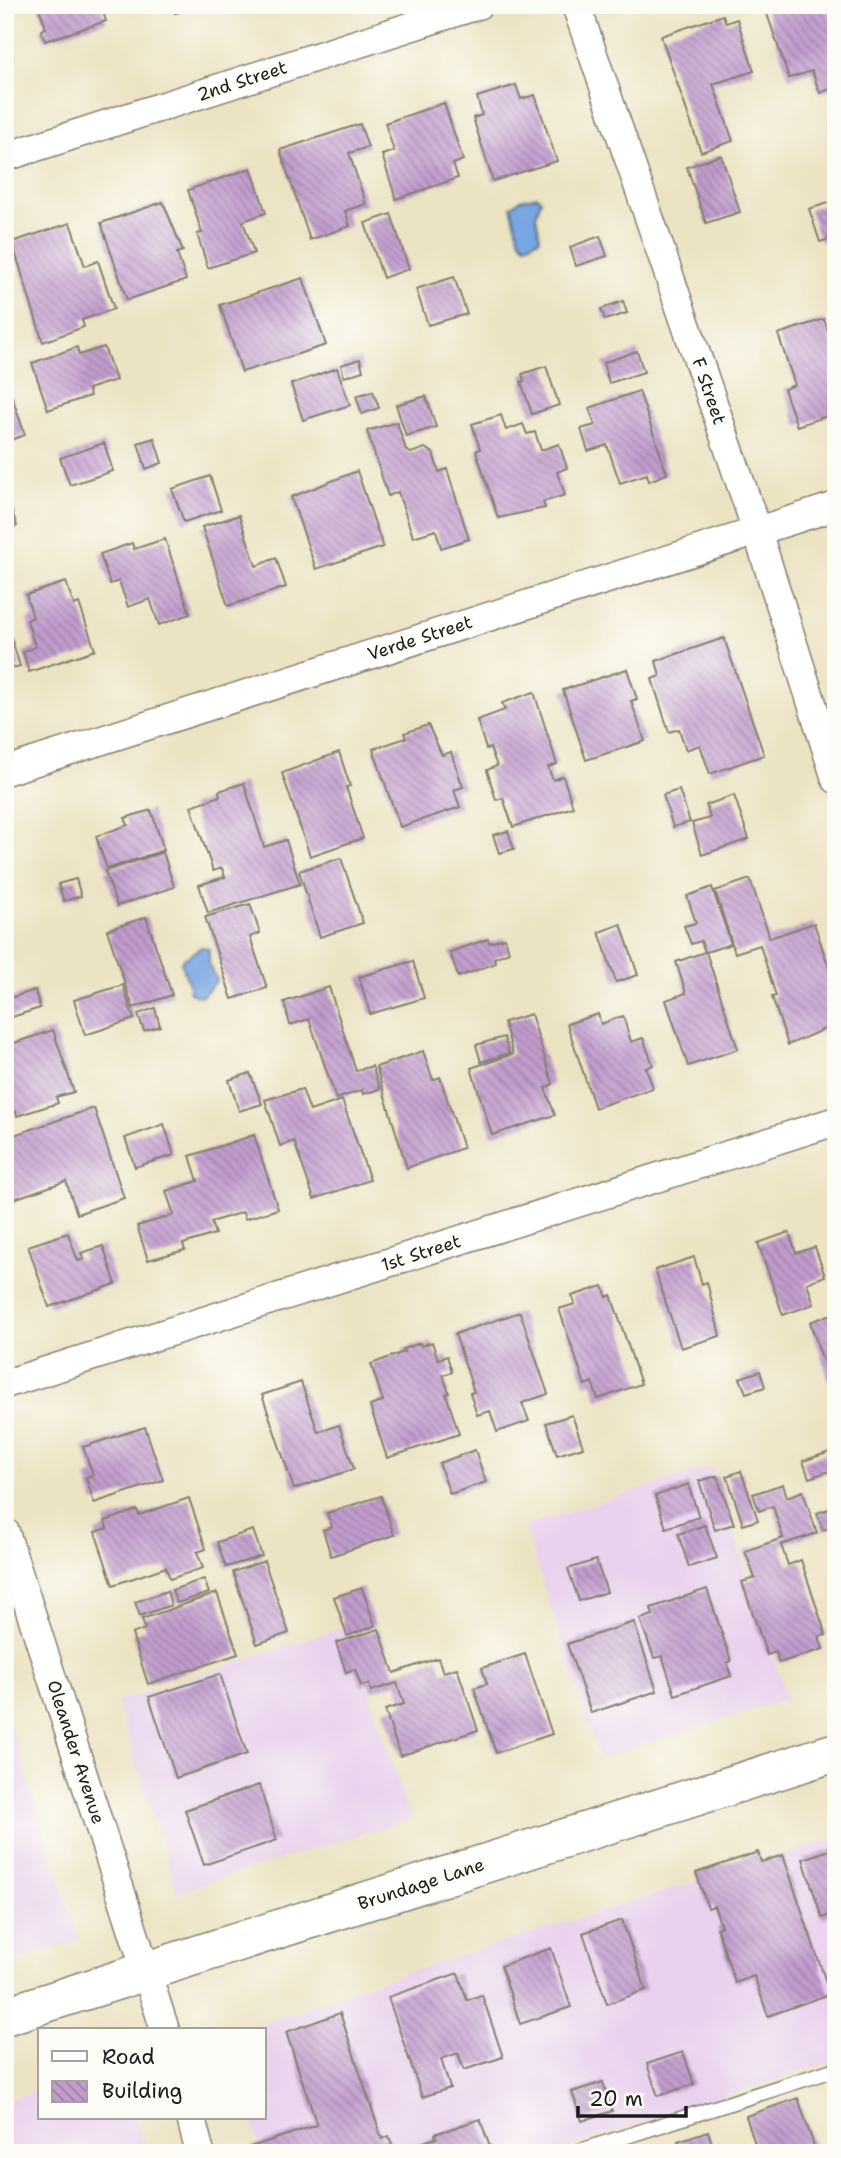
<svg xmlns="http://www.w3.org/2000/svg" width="841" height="2158" viewBox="0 0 841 2158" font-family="'Shantell Sans',sans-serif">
  <defs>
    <pattern id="building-back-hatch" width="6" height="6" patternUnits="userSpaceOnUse" patternTransform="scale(1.75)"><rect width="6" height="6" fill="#c19ccd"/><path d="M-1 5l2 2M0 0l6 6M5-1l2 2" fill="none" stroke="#9c7ea6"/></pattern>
  </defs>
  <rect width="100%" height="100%" fill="#fdfcf7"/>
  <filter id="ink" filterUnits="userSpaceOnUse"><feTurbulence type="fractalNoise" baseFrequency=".0143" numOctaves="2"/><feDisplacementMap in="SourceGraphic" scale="14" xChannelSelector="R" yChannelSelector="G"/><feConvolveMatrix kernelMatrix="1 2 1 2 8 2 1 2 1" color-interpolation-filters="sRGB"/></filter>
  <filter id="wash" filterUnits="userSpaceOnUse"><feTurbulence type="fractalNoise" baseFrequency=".00686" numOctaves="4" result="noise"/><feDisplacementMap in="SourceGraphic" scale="28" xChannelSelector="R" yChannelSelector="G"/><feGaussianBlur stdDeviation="1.57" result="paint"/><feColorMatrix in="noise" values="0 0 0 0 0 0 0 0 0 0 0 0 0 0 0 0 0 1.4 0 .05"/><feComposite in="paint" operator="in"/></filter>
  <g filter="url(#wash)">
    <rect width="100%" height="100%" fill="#ece3c3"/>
    <g fill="#e9d2ed">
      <polygon points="712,1467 787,1699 599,1758 524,1526"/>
      <polygon points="348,1626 410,1819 177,1892 117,1702"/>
      <polygon points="8,1719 79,1940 5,1964 5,1720"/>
      <polygon points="836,1838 836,2060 549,2153 260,2153 251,2118 264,2118 264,2030 247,2030 355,1989"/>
      <polygon points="40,2090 40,2118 135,2118 147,2153 5,2153 5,2101"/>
    </g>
    <g fill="#77a6e1" stroke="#4a617e" stroke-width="2">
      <polygon points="537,196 541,200 536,215 540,239 526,245 520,240 511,207 520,200"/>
      <path d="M201 947 209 949V966L217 980 203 995 196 996 189 991C191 980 182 973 181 961Z"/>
    </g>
    <g id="blocks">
      <g fill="url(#building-back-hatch)">
        <polygon points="38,5 101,5 106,21 45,41 41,30 46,28"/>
        <polygon points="172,5 195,5 195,6 175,13"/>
        <polygon points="764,5 826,5 836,33 836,87 820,93 812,71 789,78"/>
        <polygon points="723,15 726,23 737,19 754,71 713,84 733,141 701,152 661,36"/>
        <polygon points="5,34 13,57 5,60"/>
        <polygon points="516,85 521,99 535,95 557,161 493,181 473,118 482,115 477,97"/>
        <polygon points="444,103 463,160 453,164 458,178 396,199 382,155 394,151 385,123"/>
        <polygon points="360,124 368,147 349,153 366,204 345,211 350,226 310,240 280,150"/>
        <polygon points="721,155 740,212 706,223 687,167"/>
        <polygon points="251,168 266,213 243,221 254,253 208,268 197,234 202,233 188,190"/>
        <polygon points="834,201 836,237 820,242 809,209"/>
        <polygon points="163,202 183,251 177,253 186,280 127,300 101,223"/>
        <polygon points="391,214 409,269 383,278 365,223"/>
        <polygon points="70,223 85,266 98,261 114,309 82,320 84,327 43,342 12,242"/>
        <polygon points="600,236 607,256 576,266 570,247"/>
        <polygon points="454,277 467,314 428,325 416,289"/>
        <polygon points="303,278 326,345 242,372 220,305"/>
        <polygon points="623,301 627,313 605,320 601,309"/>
        <polygon points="824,319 836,355 836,384 831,385 836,413 797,426 784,389 795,385 778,334"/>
        <polygon points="77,347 79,355 104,347 116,380 88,389 90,396 48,410 32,363"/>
        <polygon points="637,351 644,372 609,383 603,363"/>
        <polygon points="360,359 363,371 344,377 341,365"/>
        <polygon points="546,366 559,405 532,414 521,382 524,381 522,374"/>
        <polygon points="337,368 350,405 303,420 291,384"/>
        <polygon points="373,391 379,408 362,414 356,396"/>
        <polygon points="639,391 667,474 649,481 647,474 620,483 607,445 588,451 581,429 595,425 589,408"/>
        <polygon points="11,394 25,435 5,442 5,396"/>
        <polygon points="426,396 436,427 406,436 396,405"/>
        <polygon points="501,415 506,430 523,424 527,434 535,432 541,450 559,444 567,468 557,472 565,495 543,502 545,508 498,518 476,451 480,449 472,424"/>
        <polygon points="397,422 406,450 411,453 425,448 433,453 439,472 447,469 469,539 441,548 436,530 413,537 398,492 388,496 367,431"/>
        <polygon points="154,438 162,463 146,469 138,443"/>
        <polygon points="104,443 113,471 70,485 60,458"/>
        <polygon points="357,471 383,547 316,569 291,497"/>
        <polygon points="210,476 221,510 184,522 172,489"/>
        <polygon points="5,491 17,526 5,530"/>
        <polygon points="239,515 256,566 276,558 286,587 228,606 202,527"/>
        <polygon points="165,539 190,614 159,625 150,599 128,607 119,581 110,584 100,554 132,543 134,549"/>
        <polygon points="66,582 74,605 79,603 95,650 29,672 23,652 35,647 27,620 33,617 26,595"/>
        <polygon points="8,627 20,666 5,670 5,628"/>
        <polygon points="724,638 764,755 710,774 700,745 686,750 679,729 669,732 652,679 660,676 656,661"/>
        <polygon points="627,669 637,699 631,701 645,741 586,760 563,690"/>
        <polygon points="534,692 557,764 548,767 553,780 563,776 573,807 513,827 503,798 496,800 487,770 497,766 490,748 486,749 477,720 505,710 502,703"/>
        <polygon points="428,725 442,755 451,752 463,787 454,790 460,807 400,827 373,749 406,738 404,733"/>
        <polygon points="339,752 350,786 346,787 363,838 310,856 282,773"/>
        <polygon points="244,783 264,847 286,840 300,884 208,913 199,885 225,877 222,868 213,871 191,806 220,796 219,791"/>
        <polygon points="679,790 690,822 673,827 663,795"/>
        <polygon points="734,795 749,839 702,855 692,823 710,818 706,805"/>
        <polygon points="151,810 164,850 107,869 96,836 128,825 125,818"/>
        <polygon points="508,831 514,849 499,853 493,835"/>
        <polygon points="163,852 174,887 117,906 105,871"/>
        <polygon points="341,858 363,923 320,937 299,871"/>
        <polygon points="76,879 81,896 64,901 58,884"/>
        <polygon points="750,879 770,938 814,923 831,974 834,974 836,980 836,1024 788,1045 772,997 776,996 760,945 735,953 715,891"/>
        <polygon points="712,887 731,944 706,952 738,1049 688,1066 666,1000 686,993 676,962 705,952 701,941 691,944 684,926 696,923 687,896"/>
        <polygon points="250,904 260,933 250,937 267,988 232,999 205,917"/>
        <polygon points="146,917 172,995 133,1008 107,930"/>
        <polygon points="621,924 638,975 616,982 599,932"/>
        <polygon points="505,938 509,952 494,958 496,963 458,977 450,952 488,939 489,943"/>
        <polygon points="413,961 424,998 370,1014 359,977"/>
        <polygon points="123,985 134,1019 85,1035 74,1000"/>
        <polygon points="6,986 10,998 35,990 40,1008 9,1018 5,1006"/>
        <polygon points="329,987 356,1071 372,1066 380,1089 363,1094 362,1090 336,1099 309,1019 290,1025 284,1002"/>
        <polygon points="155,1008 160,1026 144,1031 138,1014"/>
        <polygon points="531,1014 553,1084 545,1088 555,1115 492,1135 471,1068 513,1054 504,1022"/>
        <polygon points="598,1014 601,1024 623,1016 631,1042 643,1038 653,1065 646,1068 653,1088 595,1108 567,1024"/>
        <polygon points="53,1030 74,1092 56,1097 58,1103 17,1116 16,1111 5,1115 5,1046"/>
        <polygon points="504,1037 509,1053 481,1062 476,1045"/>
        <polygon points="423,1051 433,1080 440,1077 463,1148 407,1168 376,1067"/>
        <polygon points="250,1073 262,1104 239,1111 229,1080"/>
        <polygon points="302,1089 310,1111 342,1100 370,1180 314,1199 294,1141 280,1146 265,1100"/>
        <polygon points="94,1108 124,1198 77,1214 66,1181 5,1202 5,1138"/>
        <polygon points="164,1124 174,1155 135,1167 125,1138"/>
        <polygon points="254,1135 278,1209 245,1219 243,1212 211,1222 215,1234 183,1244 185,1250 148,1260 137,1226 174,1215 166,1191 198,1181 190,1156"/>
        <polygon points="789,1232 796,1253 815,1247 825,1276 807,1283 814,1304 783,1315 758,1243"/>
        <polygon points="68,1233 78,1261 84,1259 81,1253 103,1246 116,1284 49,1307 28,1246"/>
        <polygon points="694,1257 702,1284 707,1282 720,1336 681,1348 655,1270"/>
        <polygon points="603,1286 607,1297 611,1295 641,1384 598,1399 592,1382 585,1385 559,1309 575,1304 572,1296"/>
        <polygon points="520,1312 548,1394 522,1403 529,1421 497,1432 490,1411 477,1415 470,1393 474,1392 455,1334"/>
        <polygon points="834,1313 836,1318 835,1398 810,1322"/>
        <polygon points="432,1342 438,1359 447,1356 452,1372 443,1375 449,1393 446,1394 459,1434 387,1458 370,1406 383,1401 371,1364 404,1352 403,1349 420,1343 421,1346"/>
        <polygon points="760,1371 765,1387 746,1393 740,1378"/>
        <polygon points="301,1382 318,1432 339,1425 354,1469 294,1489 262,1395"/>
        <polygon points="572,1415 583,1447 557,1455 546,1423"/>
        <polygon points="145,1427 163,1480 94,1503 86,1477 93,1475 83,1447"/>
        <polygon points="475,1450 486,1482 450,1494 439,1463"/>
        <polygon points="836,1450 836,1469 809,1478 803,1461"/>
        <polygon points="741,1471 758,1520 743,1525 727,1476"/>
        <polygon points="717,1476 734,1524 715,1530 699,1481"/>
        <polygon points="688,1484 699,1517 666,1528 655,1496"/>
        <polygon points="783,1484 787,1497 803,1491 817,1533 781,1545 788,1565 801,1560 826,1635 819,1637 823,1649 779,1663 776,1652 767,1655 742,1582 755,1578 745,1551 783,1538 773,1506 759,1511 753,1494"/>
        <polygon points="381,1496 394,1535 331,1556 323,1530 332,1527 327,1513"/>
        <polygon points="189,1498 206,1549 197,1552 203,1568 170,1579 166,1567 113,1585 95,1532 107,1528 105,1521 137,1510 139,1515"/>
        <polygon points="835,1507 836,1526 823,1530 817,1513"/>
        <polygon points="705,1525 717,1558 689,1567 678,1534"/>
        <polygon points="253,1530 262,1556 226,1567 217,1542"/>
        <polygon points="596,1560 607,1592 579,1601 568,1569"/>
        <polygon points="264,1561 289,1633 257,1644 233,1572"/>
        <polygon points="204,1579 209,1593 177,1603 172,1590"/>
        <polygon points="362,1588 375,1626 347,1636 334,1597"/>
        <polygon points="707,1589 731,1661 727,1663 731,1676 675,1695 662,1656 654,1658 640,1619 653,1615 651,1608"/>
        <polygon points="167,1591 171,1605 140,1616 135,1602"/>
        <polygon points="217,1593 238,1654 148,1684 132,1634 145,1629 142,1619"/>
        <polygon points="634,1622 657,1691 591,1713 567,1644"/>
        <polygon points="379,1629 394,1673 438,1658 443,1672 457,1668 478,1730 400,1756 385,1710 404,1704 397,1683 371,1691 369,1684 361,1686 355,1669 346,1672 336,1643"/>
        <polygon points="525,1654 552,1734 496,1753 474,1688 487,1684 482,1668"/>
        <polygon points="220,1674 247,1754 176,1778 149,1697"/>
        <polygon points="259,1785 277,1840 204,1865 185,1810"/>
        <polygon points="836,1848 836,1913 822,1918 803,1859"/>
        <polygon points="758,1852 761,1862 783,1855 830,1994 768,2016 754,1976 735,1983 717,1928 721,1926 714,1906 708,1908 696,1873"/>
        <polygon points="622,1920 646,1990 607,2004 583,1933"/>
        <polygon points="551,1948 571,2007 520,2024 501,1966"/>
        <polygon points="458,1973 467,2000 482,1995 503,2057 464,2070 458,2053 441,2059 450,2088 422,2097 388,1997"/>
        <polygon points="340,2013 382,2139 389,2136 395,2153 243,2153 242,2150 317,2125 286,2032"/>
        <polygon points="683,2052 694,2084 658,2096 647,2064"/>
        <polygon points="603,2082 612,2111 582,2121 572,2092"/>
        <polygon points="798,2098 815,2149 803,2153 758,2153 746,2116"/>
        <polygon points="480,2119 492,2153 405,2153 403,2149 436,2138 435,2134"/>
        <polygon points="708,2131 715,2153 682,2153 678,2141"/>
      </g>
    </g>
  </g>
  <g filter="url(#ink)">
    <use href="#blocks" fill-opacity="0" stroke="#848070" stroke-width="2"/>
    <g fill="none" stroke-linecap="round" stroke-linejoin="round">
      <defs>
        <polyline id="service" points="574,2153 836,2069"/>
        <g id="minor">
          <polyline points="576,5 757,531 836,779"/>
          <polyline points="5,157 478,5"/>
          <polyline points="5,771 836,506"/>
          <polyline points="5,1384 836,1121"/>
          <polyline points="5,1532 165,2030"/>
          <polyline points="191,2118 200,2153"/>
        </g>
        <polyline id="secondary" points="5,2016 836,1752"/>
      </defs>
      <use href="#service" stroke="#848070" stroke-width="17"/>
      <use href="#minor" stroke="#848070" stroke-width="31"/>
      <use href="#secondary" stroke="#848070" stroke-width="41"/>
      <use href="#service" stroke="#fff" stroke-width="14"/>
      <use href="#minor" stroke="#fff" stroke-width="28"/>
      <use href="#secondary" stroke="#fff" stroke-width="38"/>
    </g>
  </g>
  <g text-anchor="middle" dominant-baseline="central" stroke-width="6" stroke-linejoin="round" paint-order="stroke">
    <g font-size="18" fill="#1c1c1c" stroke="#fdfcf7">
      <text transform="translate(242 81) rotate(-18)">2nd Street</text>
      <text transform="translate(709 391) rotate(71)">F Street</text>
      <text transform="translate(420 638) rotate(-18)">Verde Street</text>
      <text transform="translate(421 1253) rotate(-18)">1st Street</text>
      <text transform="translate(76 1752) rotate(72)">Oleander Avenue</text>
      <text transform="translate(421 1884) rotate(-18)">Brundage Lane</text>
    </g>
  </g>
  <rect width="841" height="2158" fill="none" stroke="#fdfcf7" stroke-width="28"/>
  <rect x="38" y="2028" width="228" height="91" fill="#fdfcf7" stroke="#a3a29f" stroke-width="2"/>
  <rect x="52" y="2051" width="35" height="10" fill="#ffffff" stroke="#a3a29f" stroke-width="2"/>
  <text x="102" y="2064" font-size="21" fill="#1c1c1c">Road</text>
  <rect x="52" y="2081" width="35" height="21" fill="url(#building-back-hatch)" stroke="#a3a29f" stroke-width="2"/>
  <text x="102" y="2098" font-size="21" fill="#1c1c1c">Building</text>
  <path d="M578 2106v10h108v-10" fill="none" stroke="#1c1c1c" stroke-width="3.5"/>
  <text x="589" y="2106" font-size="21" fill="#1c1c1c" stroke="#fdfcf7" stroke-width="5" paint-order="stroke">20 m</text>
</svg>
